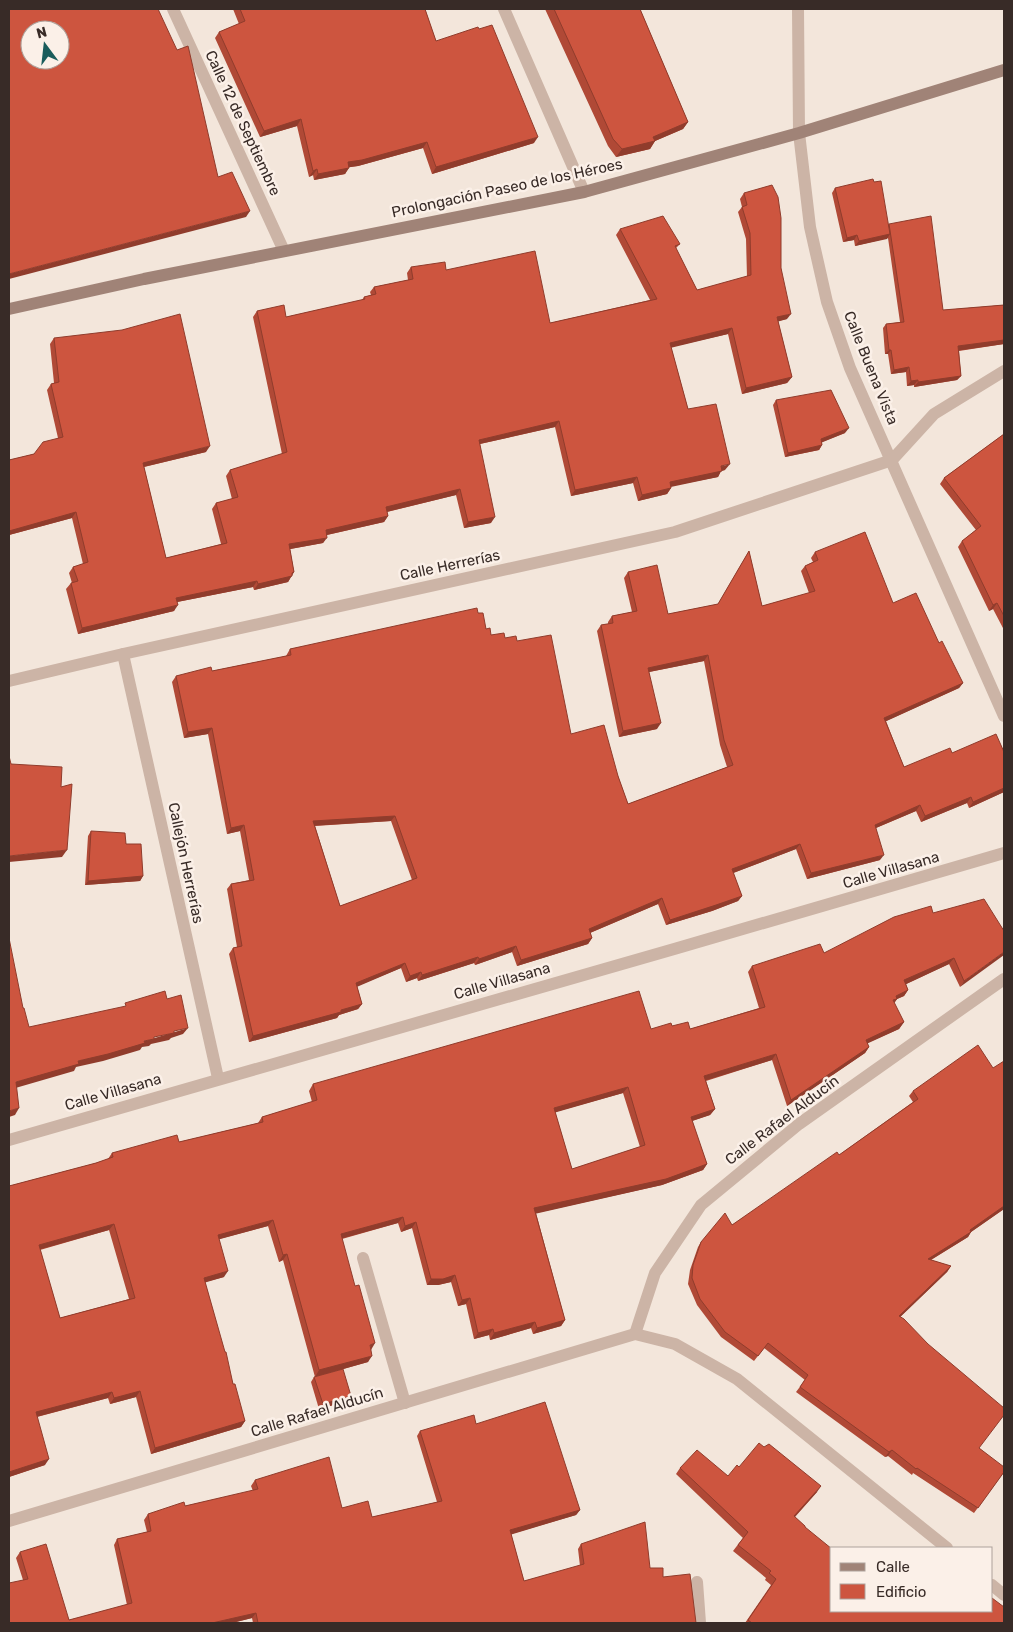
<svg xmlns="http://www.w3.org/2000/svg" width="1013" height="1632" viewBox="0 0 1013 1632" font-family="Rubik,sans-serif">
  <rect width="100%" height="100%" fill="#f3e6db"/>
  <g fill="none" stroke-linecap="round" stroke-linejoin="round">
    <g stroke="#ccb4a6" stroke-width="12">
      <polyline points="363,1258 405,1403"/>
      <polyline points="697,1582 700,1623"/>
    </g>
    <g stroke="#ccb4a6" stroke-width="12">
      <polyline points="173,9 284,251"/>
      <polyline points="504,9 584,192"/>
      <polyline points="798,9 799,133 810,227 827,302 850,368 1004,716"/>
      <polyline points="123,654 218,1078"/>
      <polyline points="9,681 123,654 675,532 892,460 934,414 1004,371"/>
      <path d="M9 1140C340 1043 673 951 1004 853"/>
      <polyline points="635,1334 655,1273 701,1205 799,1124 1004,979"/>
      <polyline points="9,1521 635,1334 675,1344 737,1379 947,1548"/>
      <polyline points="992,1585 1004,1595"/>
    </g>
    <polyline stroke="#a08377" stroke-width="12" points="9,309 144,279 584,192 799,133 1004,70"/>
  </g>
  <g fill="#b04936" fill-rule="evenodd">
    <polygon points="233,9 425,9 436,41 534,143 432,174 423,148 358,166 349,167 345,174 314,180 313,175 309,177 297,126 260,137 215,38 219,32 239,24"/>
    <polygon points="545,9 640,9 688,122 683,129 655,141 650,149 616,157 608,146"/>
    <polygon points="835,188 889,225 889,224 943,310 1004,305 1004,344 959,351 961,376 957,380 914,387 914,385 907,386 906,372 891,374 888,354 885,354 883,328 886,324 900,322 888,238 855,246 854,240 843,242 832,193"/>
    <polygon points="744,193 781,268 787,319 778,321 792,377 787,383 742,394 728,334 671,347 688,409 725,470 721,471 718,477 671,486 671,488 667,494 638,501 633,483 571,496 555,427 480,444 491,523 464,528 456,495 387,512 388,516 384,522 327,535 323,543 290,549 294,572 288,582 254,590 253,587 177,602 174,611 78,634 66,589 71,583 72,583 69,573 73,567 83,564 72,518 9,535 9,460 34,454 58,438 47,390 51,384 54,383 50,344 54,338 206,452 144,467 166,558 221,544 212,509 216,503 232,499 226,476 230,470 282,454 253,317 257,311 286,317 362,300 364,297 371,295 370,292 374,287 408,280 407,273 411,267 446,270 550,323 650,300 616,235 620,229 680,244 676,248 697,290 747,277 746,239 738,212 742,207 740,199"/>
    <polygon points="776,400 845,433 822,442 822,445 819,450 785,457 773,405"/>
    <polygon points="1004,434 1004,630 993,609 989,611 958,547 962,541 976,530 940,484 944,478"/>
    <path d="M749 551 762 606 809 593 801 571 805 566 813 562 811 558 815 552 893 603 939 643 963 683 959 688 886 721 904 767 952 753 1004 752V792L969 808 967 803 921 822 916 811 876 828 880 860 807 879 796 849 733 873 742 896 738 901 712 911 666 925 658 904 590 933 592 938 588 944 517 966 512 952 475 965 474 963 418 981 417 978 406 982 401 968 357 986 362 1004 358 1009 339 1015 337 1018 249 1042 229 954 233 948 237 947 227 889 231 884 249 880 240 831 227 834 208 734 184 738 172 682 176 676 212 671 286 656 290 649 478 613 486 629 491 635 517 641 571 734 618 776 628 804 727 767 720 745 704 661 649 672 657 729 619 737 597 631 601 625 608 624V622L612 616 632 612 624 578 628 572 668 614 718 604ZM391 821 412 880 340 906 315 826Z"/>
    <polygon points="91,831 126,844 143,876 140,881 85,885 88,836"/>
    <path d="M933 913 1004 931 960 987 949 964 906 984 908 990 904 996 897 999 894 1003 904 1022 899 1029 867 1043 869 1047 865 1053 787 1106 772 1060 706 1081 715 1109 710 1115 692 1121 707 1164 703 1170 662 1185 536 1213 565 1320 561 1326 533 1334 531 1328 490 1340 489 1335 474 1339 466 1304 458 1306 451 1282 438 1285H427L412 1228 401 1232 398 1223 342 1239 371 1350 368 1362 315 1377 283 1260 279 1262 268 1226 219 1239 224 1277 205 1282 233 1384 245 1421 241 1427 151 1454 136 1397 110 1404 108 1398 37 1417 45 1465 9 1477V1186L96 1163 108 1159 112 1153 179 1142 258 1123 262 1117 312 1102 309 1091 313 1084 651 1029 672 1026 690 1029 759 1008 748 972 752 966 824 953ZM623 1093 640 1147 572 1169 555 1112ZM109 1230 129 1299 60 1318 40 1250Z"/>
    <polygon points="913,1091 1004,1209 971,1232 968,1237 931,1260 951,1266 947,1272 900,1317 979,1448 1004,1472 974,1513 913,1473 912,1475 888,1456 885,1457 796,1392 805,1380 764,1348 754,1361 721,1337 697,1305 688,1284 690,1270 698,1247 701,1242 732,1225 839,1155 913,1102 909,1096"/>
    <polygon points="314,1377 351,1396 348,1401 319,1409 311,1382"/>
    <polygon points="476,1424 580,1510 576,1515 511,1534 524,1581 580,1566 578,1549 581,1544 650,1568 663,1577 696,1623 253,1623 252,1618 232,1623 9,1623 23,1580 16,1558 20,1552 69,1620 127,1605 114,1545 117,1539 147,1532 144,1520 148,1514 253,1491 251,1486 255,1480 372,1517 437,1502 417,1436 420,1431"/>
    <polygon points="739,1467 817,1492 795,1517 805,1527 832,1611 1004,1623 745,1623 771,1585 765,1580 766,1578 733,1551 743,1538 676,1474 680,1468 728,1476"/>
  </g>
  <g fill="#903c2c">
    <polygon points="301,119 297,126 260,137 264,131"/>
    <polygon points="688,122 683,129 655,141 650,149 616,157 622,149 653,137"/>
    <polygon points="538,137 534,143 432,174 436,167"/>
    <polygon points="427,142 423,148 358,166 344,168 348,162"/>
    <polygon points="349,168 345,174 314,180 318,174"/>
    <polygon points="317,169 313,175 309,177 313,171"/>
    <polygon points="250,211 246,217 9,279 9,274"/>
    <polygon points="890,234 887,239 855,246 859,241"/>
    <polygon points="857,235 854,240 843,242 847,238"/>
    <polygon points="791,314 787,319 773,323 777,317"/>
    <polygon points="732,328 728,334 666,349 670,343"/>
    <polygon points="1004,340 1004,344 955,351 958,346"/>
    <polygon points="889,350 891,350 888,354 885,354"/>
    <polygon points="909,367 906,372 891,374 894,370"/>
    <polygon points="961,376 957,380 914,387 918,382"/>
    <polygon points="792,377 787,383 742,394 746,388"/>
    <polygon points="918,380 914,385 907,386 911,381"/>
    <polygon points="559,421 555,427 475,445 479,440"/>
    <polygon points="849,428 845,433 818,444 821,439"/>
    <polygon points="822,445 819,450 785,457 788,453"/>
    <polygon points="210,446 206,452 139,468 143,463"/>
    <polygon points="730,464 725,470 721,471 718,477 666,488 670,482"/>
    <polygon points="637,477 633,483 571,496 575,490"/>
    <polygon points="671,488 667,494 638,501 642,495"/>
    <polygon points="460,489 456,495 382,513 386,507"/>
    <polygon points="76,512 72,518 9,535 9,531"/>
    <polygon points="388,516 384,522 322,536 326,530"/>
    <polygon points="495,517 491,523 464,528 468,522"/>
    <polygon points="327,538 323,543 285,550 289,544"/>
    <polygon points="294,572 288,582 254,590 258,584"/>
    <polygon points="257,581 253,587 172,603 176,598"/>
    <polygon points="997,603 993,609 989,611 993,605"/>
    <polygon points="178,605 174,611 78,634 82,628"/>
    <polygon points="708,655 704,661 644,673 648,668"/>
    <polygon points="963,683 959,688 880,724 884,718"/>
    <polygon points="661,723 657,729 619,737 623,731"/>
    <polygon points="212,728 208,734 184,738 188,732"/>
    <polygon points="1004,788 1004,792 969,808 973,802"/>
    <polygon points="971,797 967,803 921,822 925,816"/>
    <polygon points="920,805 916,811 871,830 875,825"/>
    <polygon points="395,816 391,821 309,826 313,821"/>
    <polygon points="244,825 240,831 227,834 231,828"/>
    <polygon points="800,844 796,849 728,875 732,869"/>
    <polygon points="67,850 62,857 9,862 9,856"/>
    <polygon points="884,855 880,860 807,879 811,873"/>
    <polygon points="143,876 140,881 85,885 88,881"/>
    <polygon points="742,896 738,901 712,911 666,925 670,920"/>
    <polygon points="662,898 658,904 585,935 589,929"/>
    <polygon points="592,938 588,944 517,966 521,960"/>
    <polygon points="516,946 512,952 475,965 479,959"/>
    <polygon points="1004,952 1004,955 960,987 964,981"/>
    <polygon points="478,957 474,963 418,981 422,975"/>
    <polygon points="954,958 949,964 900,987 904,980"/>
    <polygon points="405,963 401,968 352,989 356,983"/>
    <polygon points="421,972 417,978 406,982 410,976"/>
    <polygon points="908,990 904,996 897,999 893,1005 889,1006 896,996"/>
    <polygon points="362,1004 358,1009 339,1015 337,1018 249,1042 253,1036"/>
    <polygon points="904,1022 899,1029 862,1046 866,1040"/>
    <polygon points="188,1028 183,1034 171,1038 169,1040 151,1044 149,1046 142,1047 140,1050 103,1061 76,1067 74,1071 12,1089 16,1082 78,1061"/>
    <polygon points="869,1047 865,1053 787,1106 791,1100"/>
    <polygon points="776,1054 772,1060 700,1082 704,1076"/>
    <polygon points="628,1087 623,1093 550,1114 554,1108"/>
    <polygon points="19,1108 15,1115 9,1117 9,1111"/>
    <polygon points="715,1109 710,1115 686,1123 691,1117"/>
    <polygon points="707,1164 703,1170 662,1185 530,1215 534,1208"/>
    <polygon points="1004,1206 1004,1209 971,1232 968,1237 924,1264 928,1259"/>
    <polygon points="403,1217 398,1223 336,1240 341,1234"/>
    <polygon points="273,1220 268,1226 213,1241 218,1235"/>
    <polygon points="416,1222 412,1228 401,1232 405,1226"/>
    <polygon points="114,1224 109,1230 34,1251 39,1245"/>
    <polygon points="287,1254 283,1260 279,1262 283,1255"/>
    <polygon points="951,1266 947,1272 895,1322 899,1316"/>
    <polygon points="228,1271 224,1277 200,1284 204,1278"/>
    <polygon points="455,1275 451,1282 438,1285 427,1285 431,1279"/>
    <polygon points="470,1298 466,1304 458,1306 462,1300"/>
    <polygon points="565,1320 561,1326 533,1334 537,1328"/>
    <polygon points="535,1322 531,1328 490,1340 494,1333"/>
    <polygon points="493,1329 489,1335 474,1339 478,1333"/>
    <polygon points="375,1343 371,1350 370,1345"/>
    <polygon points="372,1356 368,1362 315,1377 319,1370"/>
    <polygon points="140,1391 136,1397 110,1404 114,1398"/>
    <polygon points="112,1392 108,1398 32,1418 36,1412"/>
    <polygon points="351,1396 348,1401 319,1409 323,1404"/>
    <polygon points="245,1421 241,1427 151,1454 155,1448"/>
    <polygon points="892,1450 888,1456 885,1457 889,1452"/>
    <polygon points="49,1459 45,1465 9,1477 9,1472"/>
    <polygon points="821,1486 817,1492 790,1522 794,1516"/>
    <polygon points="580,1510 576,1515 506,1536 510,1530"/>
    <polygon points="256,1613 252,1618 232,1623 212,1623"/>
  </g>
  <g fill="#cd553f" stroke="#903c2c" fill-rule="evenodd">
    <path d="M9 9H158L177 50 188 46 189 50 218 177 232 172 250 211 9 274ZM30 30H60V60H30Z"/>
    <polygon points="240,9 425,9 436,41 478,27 479,29 492,25 538,137 436,167 427,142 362,160 348,162 349,168 318,174 317,169 313,171 301,119 264,131 219,32 245,21"/>
    <polygon points="554,9 640,9 688,122 653,137 655,141 622,149 613,139"/>
    <polygon points="873,179 874,182 881,181 890,234 859,241 857,235 847,238 835,188"/>
    <polygon points="772,185 778,197 781,218 781,268 791,314 777,317 792,377 746,388 732,328 670,343 688,409 716,404 730,464 721,466 722,471 670,482 671,488 642,495 637,477 575,490 559,421 479,440 495,517 468,522 460,489 386,507 388,516 326,530 327,538 289,544 294,572 292,573 292,576 258,584 257,581 176,598 178,605 82,628 71,583 78,581 73,567 88,562 76,512 9,531 9,460 34,454 43,442 63,437 51,384 59,382 54,338 122,330 180,314 210,446 143,463 166,558 227,543 216,503 238,497 230,470 287,452 257,311 284,305 286,317 365,299 364,297 376,294 374,287 413,279 411,267 445,262 446,270 535,251 550,323 657,299 620,229 663,216 680,244 675,246 697,290 751,275 750,233 742,207 747,205 744,193"/>
    <polygon points="931,216 943,310 1004,305 1004,340 958,346 961,376 918,382 918,380 911,381 909,367 894,370 891,350 889,350 886,324 904,322 889,224"/>
    <polygon points="831,390 849,428 821,439 822,445 788,453 776,400"/>
    <polygon points="1004,434 1004,616 997,603 993,605 962,541 981,526 944,478"/>
    <path d="M865 532 893 603 916 593 939 643 942 641 963 683 884 718 904 767 950 748 952 753 996 734 1004 752V788L973 802 971 797 925 816 920 805 875 825 884 855 811 873 800 844 732 869 742 896 716 905 670 920 662 898 589 929 592 938 521 960 516 946 479 959 478 957 422 975 421 972 410 976 405 963 356 983 362 1004 341 1010V1012L253 1036 233 948 242 946 231 884 254 880 244 825 231 828 212 728 188 732 176 676 211 667 212 671 291 655 290 649 477 608 478 613H483L486 629 490 628 491 635 504 633 505 638 516 636 517 641 551 635 571 734 604 725 618 776 628 804 733 765 724 740 708 655 648 668 661 723 623 731 601 625 613 623 612 616 637 611 628 572 657 565 668 614 718 604 749 551 762 606 815 591 805 566 818 560 815 552ZM395 816 417 878 340 906 313 821Z"/>
    <polygon points="9,756 11,764 62,767 61,787 72,784 67,850 9,856"/>
    <polygon points="91,831 125,833 126,844 141,844 143,876 88,881"/>
    <path d="M984 899 1004 931V952L964 981 954 958 904 980 908 990 896 996 897 999 893 1000 904 1022 866 1040 869 1047 791 1100 776 1054 704 1076 715 1109 691 1117 707 1164 666 1179 534 1208 565 1320 537 1328 535 1322 494 1333 493 1329 478 1333 470 1298 462 1300 455 1275 443 1279H431L416 1222 405 1226 403 1217 341 1234 355 1286 359 1285 375 1343 370 1345 372 1356 319 1370 287 1254 283 1255 273 1220 218 1235 228 1271 204 1278 225 1352H226L233 1384H235L245 1421 155 1448 140 1391 114 1398 112 1392 36 1412 49 1459 9 1472V1186L96 1163 113 1157 112 1153 177 1135 179 1142 263 1122 262 1117 317 1100 313 1084 639 991 651 1029 671 1023 672 1026 688 1022 690 1029 765 1007 752 966 820 944 824 953 894 917 931 906 933 913ZM628 1087 645 1145 572 1169 554 1108ZM114 1224 135 1298 60 1318 39 1245Z"/>
    <polygon points="9,938 23,1008 24,1008 29,1027 126,1006 125,1003 165,991 167,999 181,995 188,1028 174,1031 174,1033 154,1037 154,1039 144,1041 145,1043 108,1054 78,1061 79,1064 16,1082 19,1108 9,1111"/>
    <polygon points="978,1045 993,1068 1004,1061 1004,1206 970,1230 971,1232 928,1259 951,1266 899,1316 904,1319 928,1344 1004,1408 1004,1415 979,1448 1004,1467 1004,1472 978,1508 917,1468 916,1469 892,1450 889,1452 800,1387 808,1375 768,1343 758,1356 725,1332 700,1299 692,1278 693,1265 701,1242 725,1213 732,1225 837,1152 839,1155 918,1099 913,1091"/>
    <polygon points="343,1369 351,1396 323,1404 314,1377"/>
    <polygon points="545,1402 580,1510 510,1530 524,1581 584,1564 581,1544 645,1522 650,1568 663,1568 663,1577 690,1574 696,1623 258,1623 256,1613 212,1623 9,1623 9,1583 28,1579 20,1552 46,1544 69,1620 132,1603 117,1539 151,1531 148,1514 184,1502 185,1506 258,1489 255,1480 329,1457 342,1508 368,1501 372,1517 442,1501 420,1431 474,1415 476,1424"/>
    <polygon points="759,1443 764,1447 769,1444 821,1486 794,1516 805,1526 805,1527 832,1549 832,1611 992,1611 992,1598 1004,1607 1004,1623 752,1623 748,1620 776,1579 769,1573 771,1571 738,1545 748,1532 680,1468 697,1450 728,1476 737,1465 739,1467"/>
  </g>
  <g text-anchor="middle" dominant-baseline="central" stroke-width="5" stroke-linejoin="round" paint-order="stroke">
    <g font-size="15" fill="#382b27" stroke="#fbf0e8">
      <text transform="translate(243 123) rotate(65)">Calle 12 de Septiembre</text>
      <text transform="translate(507 188) rotate(-12)">Prolongación Paseo de los Héroes</text>
      <text transform="translate(871 368) rotate(68)">Calle Buena Vista</text>
      <text transform="translate(450 565) rotate(-12)">Calle Herrerías</text>
      <text transform="translate(186 863) rotate(78)">Callejón Herrerías</text>
      <text transform="translate(891 870) rotate(-16)">Calle Villasana</text>
      <text transform="translate(502 981) rotate(-16)">Calle Villasana</text>
      <text transform="translate(113 1092) rotate(-16)">Calle Villasana</text>
      <text transform="translate(782 1120) rotate(-37)">Calle Rafael Alducín</text>
      <text transform="translate(317 1412) rotate(-17)">Calle Rafael Alducín</text>
    </g>
  </g>
  <rect width="1013" height="1632" fill="none" stroke="#382b27" stroke-width="20"/>
  <rect x="830" y="1547" width="162" height="65" fill="#fbf0e8" stroke="#ada19b"/>
  <rect x="840" y="1563" width="25" height="8" fill="#a08377" stroke="#ada19b"/>
  <text x="876" y="1572" font-size="15" fill="#382b27">Calle</text>
  <rect x="840" y="1584" width="25" height="15" fill="#cd553f" stroke="#ada19b"/>
  <text x="876" y="1597" font-size="15" fill="#382b27">Edificio</text>
  <g transform="translate(45 45) rotate(345)"><circle r="24" fill="#fbf0e8" stroke="#ada19b"/>
  <path d="M0-4L9 19L0 12L-9 19Z" fill="#1a5c5b"/>
  <text y="-8" font-size="14" font-weight="bold" text-anchor="middle" fill="#382b27">N</text>
  </g>
</svg>
